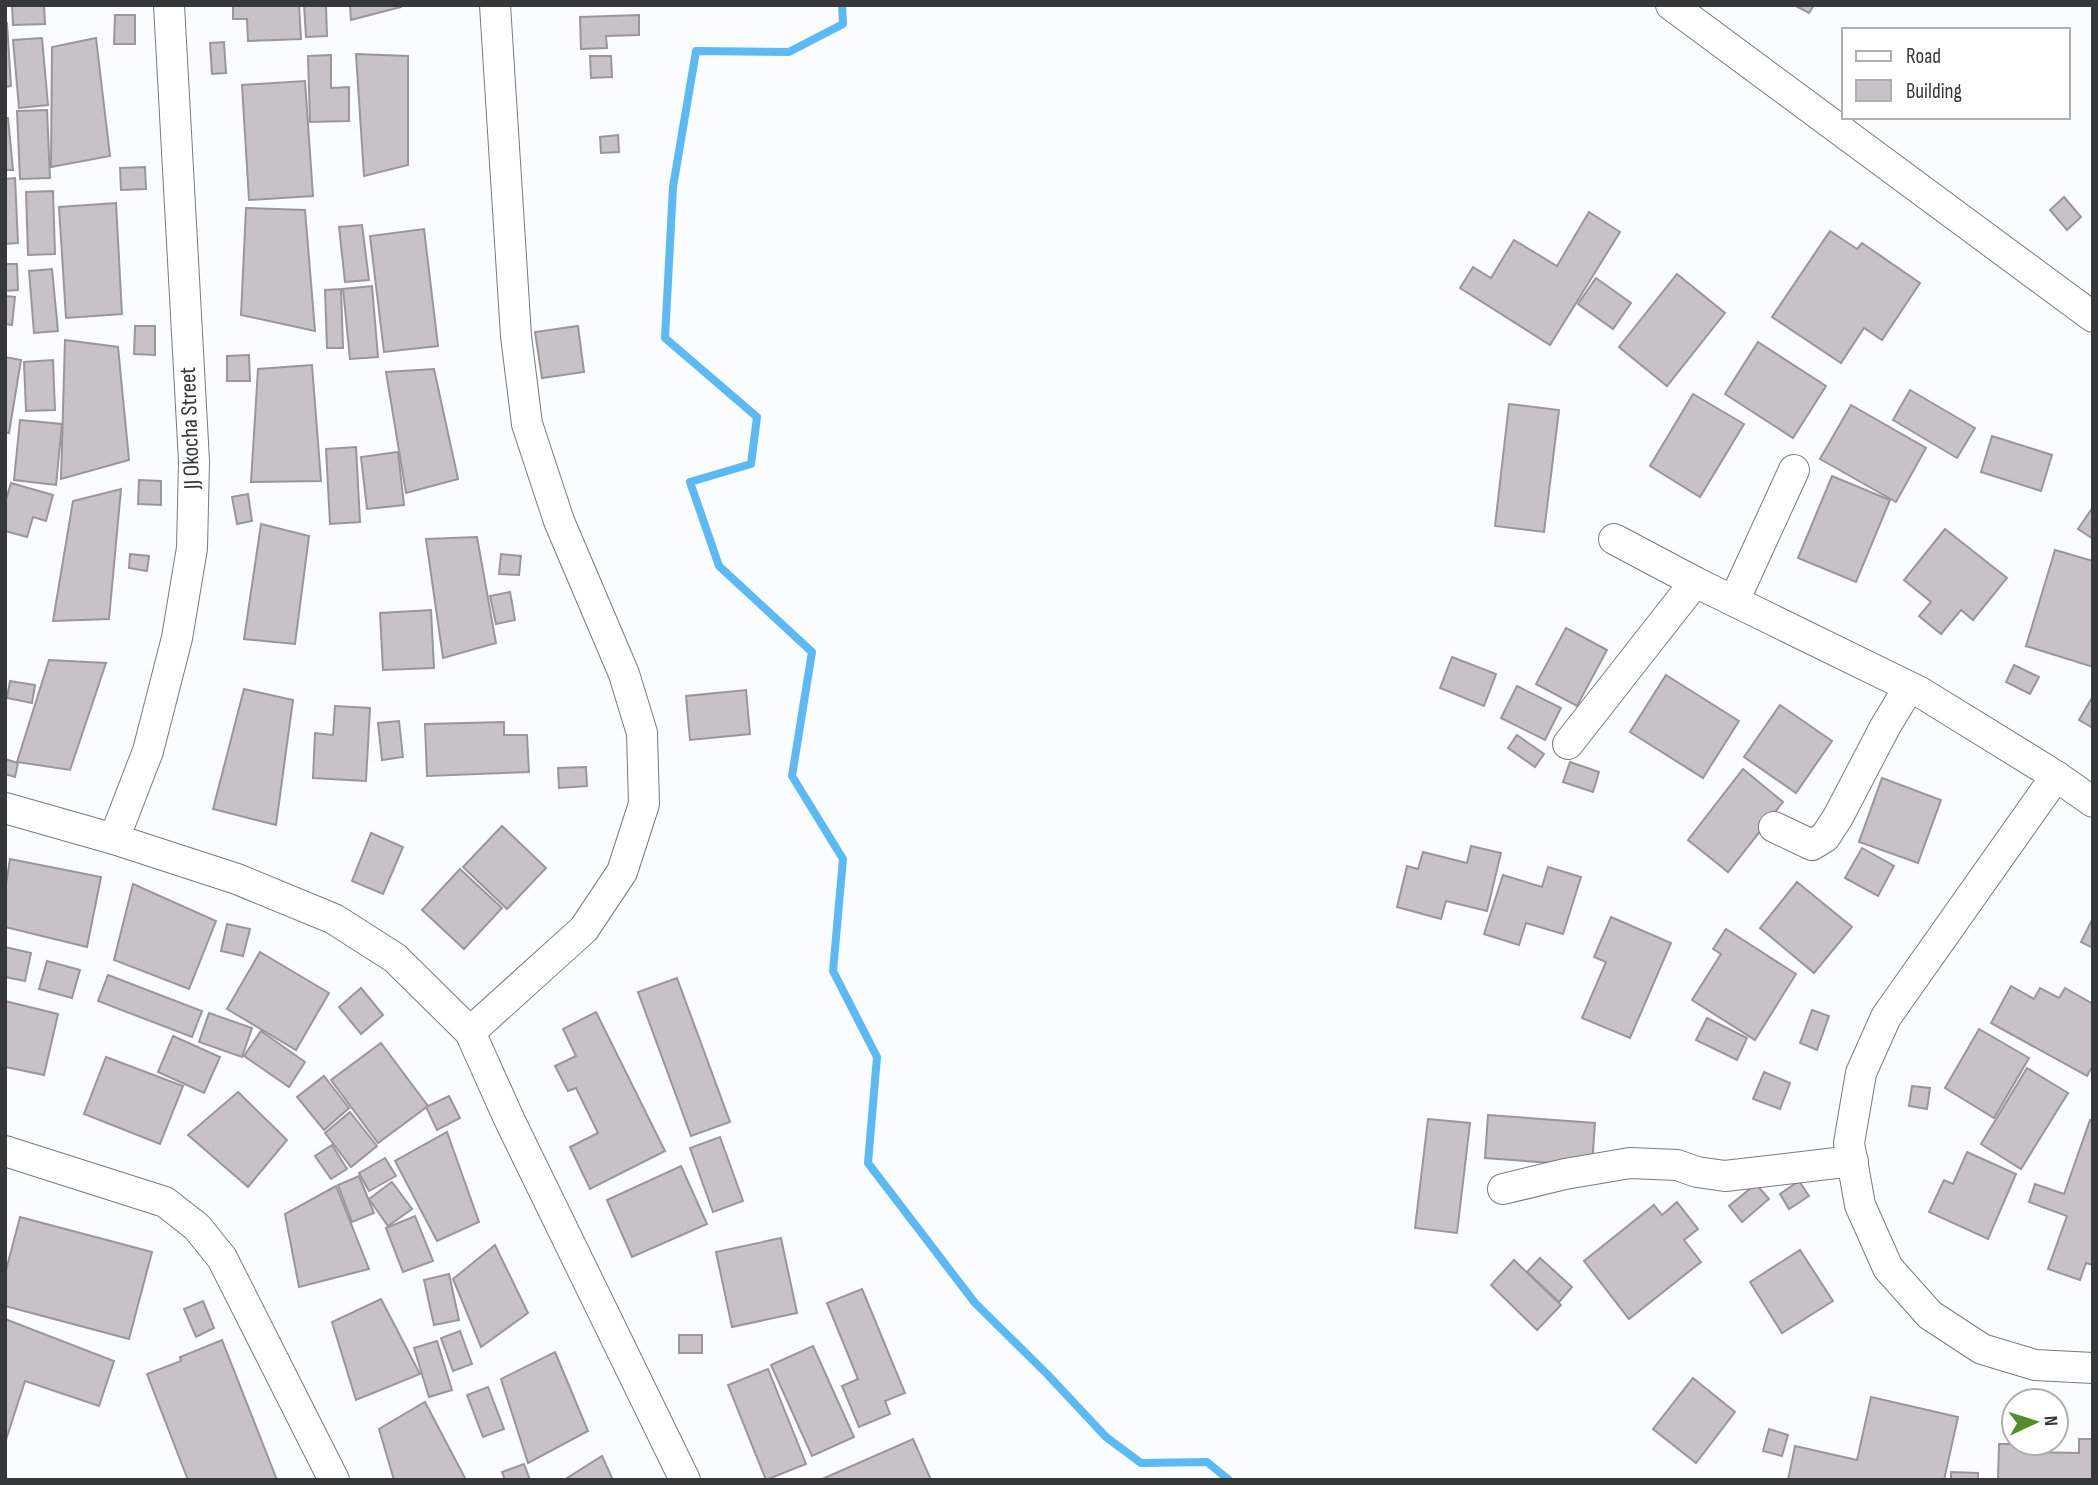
<svg xmlns="http://www.w3.org/2000/svg" width="2098" height="1485" viewBox="0 0 2098 1485" font-family="'Sofia Sans Condensed',sans-serif">
  <rect width="100%" height="100%" fill="#fbfcfe"/>
  <g fill="none" stroke-linecap="round" stroke-linejoin="round">
    <polyline stroke="#5bb9f3" stroke-width="8" points="842,5 843,24 789,52 696,51 673,187 665,338 757,417 751,464 690,482 719,566 812,652 792,776 843,859 833,971 877,1057 868,1163 975,1303 1047,1374 1106,1437 1141,1463 1207,1462 1229,1480"/>
  </g>
  <g fill="#c6c2c5" stroke="#9a9699" stroke-width="2">
    <polygon points="12,5 44,5 45,24 13,25"/>
    <polygon points="233,5 299,5 301,39 248,41 247,19 233,19"/>
    <polygon points="304,5 326,5 327,36 306,37"/>
    <polygon points="350,5 401,5 401,7 351,20"/>
    <polygon points="1794,5 1814,5 1809,13"/>
    <polygon points="115,15 135,15 135,44 114,44"/>
    <polygon points="639,15 639,35 606,36 607,48 581,49 580,17"/>
    <polygon points="5,23 7,23 11,86 5,87"/>
    <polygon points="42,38 48,105 19,108 13,40"/>
    <polygon points="96,38 110,156 51,167 52,47"/>
    <polygon points="224,42 226,73 212,74 210,43"/>
    <polygon points="356,54 408,56 408,165 364,176"/>
    <polygon points="331,55 331,88 349,87 349,121 310,122 308,56"/>
    <polygon points="590,56 611,56 612,77 591,78"/>
    <polygon points="305,81 313,196 249,200 242,85"/>
    <polygon points="47,110 50,178 20,179 17,111"/>
    <polygon points="5,118 8,118 13,170 5,170"/>
    <polygon points="618,135 619,152 601,153 600,137"/>
    <polygon points="145,167 146,189 121,190 120,168"/>
    <polygon points="15,178 18,243 5,244 5,179"/>
    <polygon points="53,191 55,254 28,255 26,192"/>
    <polygon points="2064,197 2081,217 2067,230 2050,210"/>
    <polygon points="116,203 122,314 66,318 59,207"/>
    <polygon points="246,208 305,210 315,331 241,315"/>
    <polygon points="1589,212 1620,232 1550,345 1460,288 1473,267 1491,278 1514,240 1557,266"/>
    <polygon points="362,225 369,280 345,282 339,227"/>
    <polygon points="424,229 438,346 384,352 370,236"/>
    <polygon points="1830,231 1857,249 1862,243 1920,283 1882,340 1864,328 1841,363 1772,317"/>
    <polygon points="5,264 17,264 18,290 5,291"/>
    <polygon points="52,269 58,331 34,333 29,271"/>
    <polygon points="1677,274 1725,313 1667,386 1619,347"/>
    <polygon points="1596,278 1631,303 1613,329 1578,304"/>
    <polygon points="372,286 378,357 350,359 343,289"/>
    <polygon points="341,289 343,348 327,348 325,290"/>
    <polygon points="5,296 15,297 12,325 5,324"/>
    <polygon points="135,326 155,326 155,355 134,354"/>
    <polygon points="578,326 584,372 542,378 535,332"/>
    <polygon points="65,340 118,347 129,460 61,479"/>
    <polygon points="1758,342 1826,386 1793,438 1725,394"/>
    <polygon points="249,355 250,381 227,381 227,356"/>
    <polygon points="5,357 21,360 9,433 5,433"/>
    <polygon points="53,360 55,410 26,411 24,362"/>
    <polygon points="312,365 321,481 251,482 258,369"/>
    <polygon points="434,369 458,479 406,493 386,372"/>
    <polygon points="1910,390 1975,428 1957,458 1893,420"/>
    <polygon points="1693,394 1744,424 1700,497 1650,466"/>
    <polygon points="1509,404 1559,410 1544,532 1495,526"/>
    <polygon points="1851,405 1926,448 1896,502 1820,459"/>
    <polygon points="20,420 62,424 56,485 14,480"/>
    <polygon points="1992,436 2052,455 2041,491 1981,472"/>
    <polygon points="356,447 360,522 330,524 326,449"/>
    <polygon points="398,452 404,505 367,509 361,457"/>
    <polygon points="1832,476 1890,500 1856,582 1798,558"/>
    <polygon points="139,480 161,481 161,505 138,504"/>
    <polygon points="11,483 53,495 46,521 33,517 27,537 5,531 5,503"/>
    <polygon points="121,489 109,619 53,621 73,501"/>
    <polygon points="248,494 252,521 237,524 232,497"/>
    <polygon points="2093,507 2093,539 2078,529"/>
    <polygon points="261,524 309,536 295,644 244,639"/>
    <polygon points="1945,529 2007,578 1973,620 1961,610 1941,634 1919,616 1931,602 1904,580"/>
    <polygon points="477,537 496,643 443,658 426,539"/>
    <polygon points="2055,550 2093,561 2093,667 2026,646"/>
    <polygon points="130,554 149,556 147,571 129,568"/>
    <polygon points="501,554 521,556 519,575 499,574"/>
    <polygon points="510,592 515,620 496,624 490,596"/>
    <polygon points="431,610 434,668 383,670 380,613"/>
    <polygon points="1566,628 1607,650 1577,706 1536,684"/>
    <polygon points="1452,657 1496,674 1484,706 1440,688"/>
    <polygon points="49,660 106,663 70,770 17,762"/>
    <polygon points="2014,665 2039,677 2030,694 2006,682"/>
    <polygon points="1666,675 1739,721 1703,778 1630,732"/>
    <polygon points="10,681 35,685 32,703 7,698"/>
    <polygon points="1517,686 1561,708 1545,740 1501,718"/>
    <polygon points="244,689 293,700 276,825 213,809"/>
    <polygon points="746,690 750,734 690,740 686,696"/>
    <polygon points="2093,696 2093,728 2079,720"/>
    <polygon points="1780,705 1832,741 1796,793 1744,757"/>
    <polygon points="335,706 370,708 366,781 313,778 315,733 333,735"/>
    <polygon points="399,721 403,757 382,760 378,723"/>
    <polygon points="504,722 504,735 527,735 529,772 427,776 425,724"/>
    <polygon points="1517,735 1544,754 1535,767 1508,748"/>
    <polygon points="5,759 18,763 15,777 5,774"/>
    <polygon points="1570,762 1599,772 1593,792 1563,782"/>
    <polygon points="586,767 587,786 559,788 558,768"/>
    <polygon points="1743,769 1783,802 1728,872 1688,840"/>
    <polygon points="1882,778 1941,800 1918,863 1859,842"/>
    <polygon points="502,826 546,868 507,909 463,867"/>
    <polygon points="371,833 403,847 383,894 352,881"/>
    <polygon points="1471,846 1501,853 1487,911 1446,901 1441,919 1397,907 1407,866 1418,869 1423,852 1467,863"/>
    <polygon points="1862,848 1894,866 1878,896 1845,878"/>
    <polygon points="10,859 101,877 87,947 5,927 5,891"/>
    <polygon points="1548,867 1581,877 1563,934 1526,923 1519,945 1484,934 1503,875 1542,887"/>
    <polygon points="460,869 502,908 464,949 422,910"/>
    <polygon points="1797,882 1852,927 1814,973 1760,928"/>
    <polygon points="133,884 216,921 189,989 114,960"/>
    <polygon points="1611,917 1671,943 1630,1038 1582,1018 1606,962 1594,957"/>
    <polygon points="2093,918 2093,948 2081,942"/>
    <polygon points="227,924 250,929 243,956 221,951"/>
    <polygon points="1726,929 1796,974 1755,1040 1692,1000 1721,954 1713,949"/>
    <polygon points="5,947 31,953 25,981 5,977"/>
    <polygon points="260,952 329,993 296,1050 227,1009"/>
    <polygon points="47,961 80,970 72,998 39,989"/>
    <polygon points="108,975 202,1011 192,1037 98,1001"/>
    <polygon points="677,978 730,1122 691,1136 638,992"/>
    <polygon points="2011,986 2034,999 2040,988 2059,998 2065,988 2093,1004 2093,1065 2087,1076 1991,1023"/>
    <polygon points="361,988 383,1015 361,1034 339,1007"/>
    <polygon points="5,1001 58,1014 44,1075 5,1067"/>
    <polygon points="1812,1010 1829,1016 1817,1050 1800,1043"/>
    <polygon points="596,1012 665,1151 590,1189 570,1147 598,1133 576,1088 568,1091 555,1066 576,1056 563,1029"/>
    <polygon points="209,1013 252,1028 242,1057 199,1042"/>
    <polygon points="1707,1018 1747,1038 1737,1060 1696,1040"/>
    <polygon points="1979,1029 2029,1058 1994,1118 1945,1088"/>
    <polygon points="261,1031 305,1062 289,1087 244,1056"/>
    <polygon points="173,1036 220,1057 204,1093 158,1072"/>
    <polygon points="381,1043 428,1106 378,1143 331,1080"/>
    <polygon points="106,1057 183,1086 160,1144 84,1114"/>
    <polygon points="2027,1068 2068,1093 2021,1169 1981,1144"/>
    <polygon points="1764,1072 1790,1083 1780,1109 1753,1099"/>
    <polygon points="324,1076 349,1108 324,1130 297,1097"/>
    <polygon points="1912,1086 1930,1088 1927,1109 1909,1106"/>
    <polygon points="238,1092 287,1140 248,1187 188,1135"/>
    <polygon points="449,1096 460,1118 437,1130 426,1107"/>
    <polygon points="350,1112 377,1146 351,1167 325,1133"/>
    <polygon points="1488,1115 1595,1123 1592,1166 1485,1158"/>
    <polygon points="1428,1119 1470,1123 1457,1233 1415,1228"/>
    <polygon points="2090,1120 2093,1121 2093,1265 2086,1263 2080,1280 2048,1269 2067,1216 2029,1202 2035,1184 2064,1194"/>
    <polygon points="447,1132 479,1222 437,1241 395,1161"/>
    <polygon points="720,1137 743,1201 713,1212 690,1148"/>
    <polygon points="332,1145 347,1169 331,1179 315,1156"/>
    <polygon points="1967,1152 2016,1174 1988,1239 1929,1212 1944,1180 1953,1184"/>
    <polygon points="385,1158 396,1176 369,1191 359,1173"/>
    <polygon points="681,1166 707,1224 632,1257 607,1200"/>
    <polygon points="359,1176 374,1213 352,1222 338,1185"/>
    <polygon points="1799,1181 1809,1196 1789,1209 1780,1194"/>
    <polygon points="392,1182 412,1209 388,1226 369,1199"/>
    <polygon points="1756,1184 1769,1199 1742,1222 1729,1206"/>
    <polygon points="336,1186 369,1269 299,1287 285,1214"/>
    <polygon points="1677,1202 1698,1229 1684,1240 1701,1262 1629,1319 1584,1261 1654,1205 1662,1215"/>
    <polygon points="415,1216 433,1261 403,1272 386,1228"/>
    <polygon points="20,1217 152,1252 129,1339 5,1306 5,1274"/>
    <polygon points="781,1238 797,1313 732,1327 716,1252"/>
    <polygon points="495,1245 528,1313 481,1347 453,1279"/>
    <polygon points="1800,1250 1833,1301 1782,1333 1750,1282"/>
    <polygon points="1540,1258 1572,1287 1559,1302 1527,1272"/>
    <polygon points="1514,1260 1561,1305 1537,1330 1491,1285"/>
    <polygon points="449,1274 459,1320 434,1325 424,1280"/>
    <polygon points="862,1289 905,1393 885,1401 890,1414 859,1427 842,1386 858,1379 827,1303"/>
    <polygon points="381,1299 420,1374 356,1400 332,1322"/>
    <polygon points="203,1301 214,1328 196,1337 184,1309"/>
    <polygon points="5,1319 114,1361 99,1406 25,1381 5,1443"/>
    <polygon points="460,1331 472,1364 453,1371 441,1338"/>
    <rect x="679" y="1335" width="23" height="18"/>
    <polygon points="222,1340 277,1480 188,1480 147,1374 181,1361 180,1357"/>
    <polygon points="437,1341 452,1390 429,1397 414,1348"/>
    <polygon points="813,1346 854,1437 812,1456 771,1365"/>
    <polygon points="555,1352 588,1431 528,1463 501,1379"/>
    <polygon points="768,1369 806,1464 766,1480 728,1385"/>
    <polygon points="1693,1378 1735,1412 1696,1463 1653,1429"/>
    <polygon points="488,1387 504,1429 483,1437 467,1395"/>
    <polygon points="1871,1397 1958,1417 1944,1480 1788,1480 1795,1446 1857,1460"/>
    <polygon points="425,1402 466,1480 394,1480 379,1429"/>
    <polygon points="1769,1429 1788,1435 1782,1456 1763,1451"/>
    <polygon points="913,1439 931,1480 820,1480"/>
    <polygon points="2079,1439 2093,1439 2093,1480 1998,1480 1999,1444 2027,1444 2026,1452 2079,1453"/>
    <polygon points="602,1456 613,1480 564,1480"/>
    <polygon points="524,1464 530,1480 505,1480 502,1472"/>
    <polygon points="1951,1472 1978,1473 1978,1480 1951,1480"/>
  </g>
  <g fill="none" stroke-linecap="round" stroke-linejoin="round">
    <defs>
      <g id="minor">
        <polyline points="1671,5 2093,317"/>
        <polyline points="1614,539 1695,582 1920,692 2056,776 2093,802"/>
        <polyline points="1734,601 1794,470"/>
        <polyline points="1568,744 1695,582"/>
        <polyline points="2056,776 1886,1017 1861,1073 1849,1143 1860,1205 1888,1268 1930,1315 1982,1349 2035,1365 2093,1368"/>
        <polyline points="5,808 114,839 237,879 334,919 395,958 470,1032 510,1121 685,1480"/>
        <polyline points="1774,827 1812,845 1825,837 1838,817 1885,727 1909,687"/>
        <polyline points="114,839 148,751 177,638 192,548 194,461 169,5"/>
        <polyline points="470,1032 584,929 622,872 644,804 642,733 624,674 559,521 527,424 516,336 495,5"/>
        <polyline points="5,1151 165,1202 197,1227 222,1258 334,1480"/>
        <polyline points="1503,1189 1565,1174 1630,1163 1677,1165 1697,1172 1725,1176 1853,1161"/>
      </g>
    </defs>
    <use href="#minor" stroke="#797a7e" stroke-width="32"/>
    <use href="#minor" stroke="#fff" stroke-width="30"/>
  </g>
  <g text-anchor="middle" dominant-baseline="central" stroke-width="6" stroke-linejoin="round" paint-order="stroke">
    <g font-size="23" fill="#363739" stroke="#fff">
      <text transform="translate(190 428) rotate(-92)">JJ Okocha Street</text>
    </g>
  </g>
  <rect width="2098" height="1485" fill="none" stroke="#363739" stroke-width="14"/>
  <rect x="1842" y="28" width="228" height="91" fill="#ffffff" stroke="#afafb0" stroke-width="2"/>
  <rect x="1856" y="51" width="35" height="10" fill="#ffffff" stroke="#afafb0" stroke-width="2"/>
  <text x="1906" y="63" font-size="21" fill="#363739">Road</text>
  <rect x="1856" y="80" width="35" height="21" fill="#c6c2c5" stroke="#afafb0" stroke-width="2"/>
  <text x="1906" y="98" font-size="21" fill="#363739">Building</text>
  <g transform="translate(2035 1422) rotate(86)"><circle r="33" fill="#ffffff" stroke="#afafb0" stroke-width="2"/>
  <path d="M0-5L12 26L0 18L-12 26Z" fill="#548e2b"/>
  <text y="-10" font-size="19" font-weight="bold" text-anchor="middle" fill="#363739">N</text>
  </g>
</svg>
